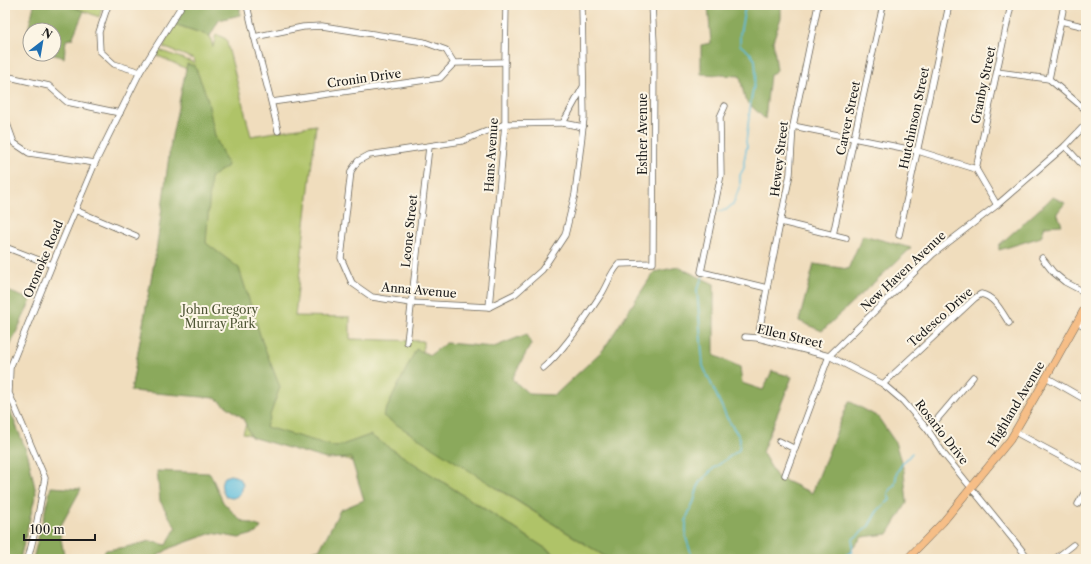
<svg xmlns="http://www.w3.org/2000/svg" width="1091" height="564" viewBox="0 0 1091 564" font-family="'Libre Caslon Text',serif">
  <rect width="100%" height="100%" fill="#fcf5e5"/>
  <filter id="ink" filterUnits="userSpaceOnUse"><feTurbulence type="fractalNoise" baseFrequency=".025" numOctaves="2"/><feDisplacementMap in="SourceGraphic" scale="8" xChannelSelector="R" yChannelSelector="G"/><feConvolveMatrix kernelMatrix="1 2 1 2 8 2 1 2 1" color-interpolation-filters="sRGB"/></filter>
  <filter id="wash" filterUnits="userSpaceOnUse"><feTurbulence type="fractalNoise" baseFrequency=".012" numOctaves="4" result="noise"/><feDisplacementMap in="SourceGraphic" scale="16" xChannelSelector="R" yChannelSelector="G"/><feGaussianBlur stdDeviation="0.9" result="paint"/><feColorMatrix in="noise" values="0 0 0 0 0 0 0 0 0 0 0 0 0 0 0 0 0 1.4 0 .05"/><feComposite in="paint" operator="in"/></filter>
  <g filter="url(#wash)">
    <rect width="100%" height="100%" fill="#f0ddbd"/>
    <g fill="#afc367" stroke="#667042">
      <polygon points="69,5 103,5 99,17"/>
      <polygon points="174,24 210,36 213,47 216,34 226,39 251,136 316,125 295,316 350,317 350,339 423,341 423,373 496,488 609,559 562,559 437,478 311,453 243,433 258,390 131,391 189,70 156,55 159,50 195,63 194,59 163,47"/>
    </g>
    <g fill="#8ba95c" stroke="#54623c">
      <polygon points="34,5 69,5 84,11 72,39 66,40 64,58 52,54 54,54 54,30 30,30 30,42 27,35"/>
      <polygon points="186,5 240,5 240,15 219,20 210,36 174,24"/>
      <polygon points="708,5 781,5 781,18 773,41 777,70 770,75 765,119 745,100 740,76 701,74 701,45 711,43"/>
      <polygon points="187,64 195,66 207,97 215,136 228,166 211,177 206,243 239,268 262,341 280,387 266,427 336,447 370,435 562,559 283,559 320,549 340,510 364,500 351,458 326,459 251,437 243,418 215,398 131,391 156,252 171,141"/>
      <polygon points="1053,197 1065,203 1057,213 1062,225 1045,226 1041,237 999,250 999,245"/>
      <polygon points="863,235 911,248 822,331 799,321 814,264 848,269"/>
      <polygon points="678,267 714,284 714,355 740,367 742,383 763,390 772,371 792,377 762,452 777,477 812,493 849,401 878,417 895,442 904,471 907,503 888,534 862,537 844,559 609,559 383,416 416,349 430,355 446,343 494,347 527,334 531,344 512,379 529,394 555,395 603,350 654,272"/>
      <polygon points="5,290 31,300 5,357"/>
      <polygon points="5,398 28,455 36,493 20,559 5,559"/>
      <polygon points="157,471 210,473 223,502 240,520 261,527 257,533 239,538 212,533 170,548 153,559 99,559 106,550 126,547 150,541 166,545 176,528 160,501"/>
      <polygon points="51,487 81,489 59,529 65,559 33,559"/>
    </g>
    <path fill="#5fbddd" stroke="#3e6c7c" d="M230 475C252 478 241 498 232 498 230 498 227 497 225 496 221 488 218 478 230 475Z"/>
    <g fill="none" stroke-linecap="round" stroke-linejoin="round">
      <g stroke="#5fbddd" stroke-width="1.5">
        <polyline points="718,211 726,210 733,204 740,186 740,175 744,168 744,161 747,146 746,142 751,100 756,75 755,60 750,53 740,45 740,34 745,7 744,5"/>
        <polyline points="693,559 686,538 686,519 694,501 699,483 714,468 739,450 740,438 727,418 703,366 697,289 703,276"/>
        <polyline points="838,559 852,552 853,539 868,527 878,510 890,500 888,493 895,484 897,472 903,463 912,453"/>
      </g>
    </g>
  </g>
  <g filter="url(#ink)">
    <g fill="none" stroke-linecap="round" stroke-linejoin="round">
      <defs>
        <g id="minor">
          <polyline points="108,5 99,32 100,51 114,64 140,72"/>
          <path d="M247 5C256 48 269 89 278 131"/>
          <polyline points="582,5 584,118 575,194 565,235 542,270 515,294 489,307 411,303 372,297 352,283 341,258 351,171 358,161 369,155 462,141 505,124 563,123 583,87"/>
          <polyline points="1061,21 1086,27"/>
          <polyline points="254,37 303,27 322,26 424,42 446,50 454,63 505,62"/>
          <polyline points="997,72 1049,79 1086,110"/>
          <polyline points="5,76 49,86 67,102 120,113"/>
          <polyline points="1049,79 1064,5"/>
          <polyline points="272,102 440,78 454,63"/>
          <polyline points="725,106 720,117 721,175 701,272 767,288"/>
          <polyline points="5,118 14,143 29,153 95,163"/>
          <polyline points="563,123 583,127"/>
          <polyline points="793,126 918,151 976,169 997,205"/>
          <polyline points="1065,146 1086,169"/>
          <polyline points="976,169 1011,5"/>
          <polyline points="75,210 136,236"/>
          <polyline points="781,222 846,238"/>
          <polyline points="833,235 883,5"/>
          <polyline points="899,235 949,5"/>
          <polyline points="5,247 52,265"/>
          <polyline points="1042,258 1053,272 1065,282 1086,293"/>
          <polyline points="489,307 505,124 505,62 506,5"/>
          <polyline points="1077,322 1086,327"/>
          <polyline points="745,337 758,338 829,356 883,384 903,401 928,430 943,453 1029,559"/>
          <polyline points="758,338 767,288 790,174 793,126 818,5"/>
          <polyline points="407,342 429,147"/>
          <path d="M543 368C563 352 587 316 602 293 608 283 611 272 619 264L653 263 654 43 652 5"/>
          <polyline points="1046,377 1086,400"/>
          <path d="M883 384 975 298 981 294C995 297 1001 311 1009 323"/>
          <polyline points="928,430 973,377"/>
          <polyline points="1015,432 1086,470"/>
          <polyline points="779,441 795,449"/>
          <polyline points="785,475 829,356 933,254 997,205 1065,146 1086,124"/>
          <polyline points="1078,504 1086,490"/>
          <polyline points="28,559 36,527 45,478 9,393 10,368 52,265 95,163 140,72 182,5"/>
          <polyline points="1055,559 1073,545"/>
        </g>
        <polyline id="major" points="907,559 943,522 1010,440 1034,399 1086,306"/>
      </defs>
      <use href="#minor" stroke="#666054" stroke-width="7"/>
      <use href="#major" stroke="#666054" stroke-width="8"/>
      <use href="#minor" stroke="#fff" stroke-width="5.5"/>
      <use href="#major" stroke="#f6be87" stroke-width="7"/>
    </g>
  </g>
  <g text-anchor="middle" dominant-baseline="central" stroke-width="4" stroke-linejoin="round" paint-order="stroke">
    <g font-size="12" fill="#1c1c1c" stroke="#fcf5e5">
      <text transform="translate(364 78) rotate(-8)">Cronin Drive</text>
      <text transform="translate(983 85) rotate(-78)">Granby Street</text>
      <text transform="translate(848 118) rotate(-78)">Carver Street</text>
      <text transform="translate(914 118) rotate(-78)">Hutchinson Street</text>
      <text transform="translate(642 134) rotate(-90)">Esther Avenue</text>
      <text transform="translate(491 155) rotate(-86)">Hans Avenue</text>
      <text transform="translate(779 159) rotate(-83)">Hewey Street</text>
      <text transform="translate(409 231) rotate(-84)">Leone Street</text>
      <text transform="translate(43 259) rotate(-67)">Oronoke Road</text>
      <text transform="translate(903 271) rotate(-43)">New Haven Avenue</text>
      <text transform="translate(419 290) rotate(5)">Anna Avenue</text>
      <text transform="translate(940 317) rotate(-42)">Tedesco Drive</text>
      <text transform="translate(790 336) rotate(13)">Ellen Street</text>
      <text transform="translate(1016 404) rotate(-59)">Highland Avenue</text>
      <text transform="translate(942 432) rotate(52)">Rosario Drive</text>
    </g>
    <g font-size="12" fill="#4f5636" stroke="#fcf5e5">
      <text x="220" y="309">John Gregory<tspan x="220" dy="14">Murray Park</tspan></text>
    </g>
  </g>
  <rect width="1091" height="564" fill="none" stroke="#fcf5e5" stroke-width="20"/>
  <g transform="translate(42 42) rotate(31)"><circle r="19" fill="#fcf5e5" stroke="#a29e95"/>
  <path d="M0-3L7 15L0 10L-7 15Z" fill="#1f6fb2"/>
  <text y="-6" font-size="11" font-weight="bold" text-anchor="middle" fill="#1c1c1c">N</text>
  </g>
  <path d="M24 534v6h71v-6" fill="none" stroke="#1c1c1c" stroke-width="2"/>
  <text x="30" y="534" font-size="12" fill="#1c1c1c" stroke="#fcf5e5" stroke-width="3" paint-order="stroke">100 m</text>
</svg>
